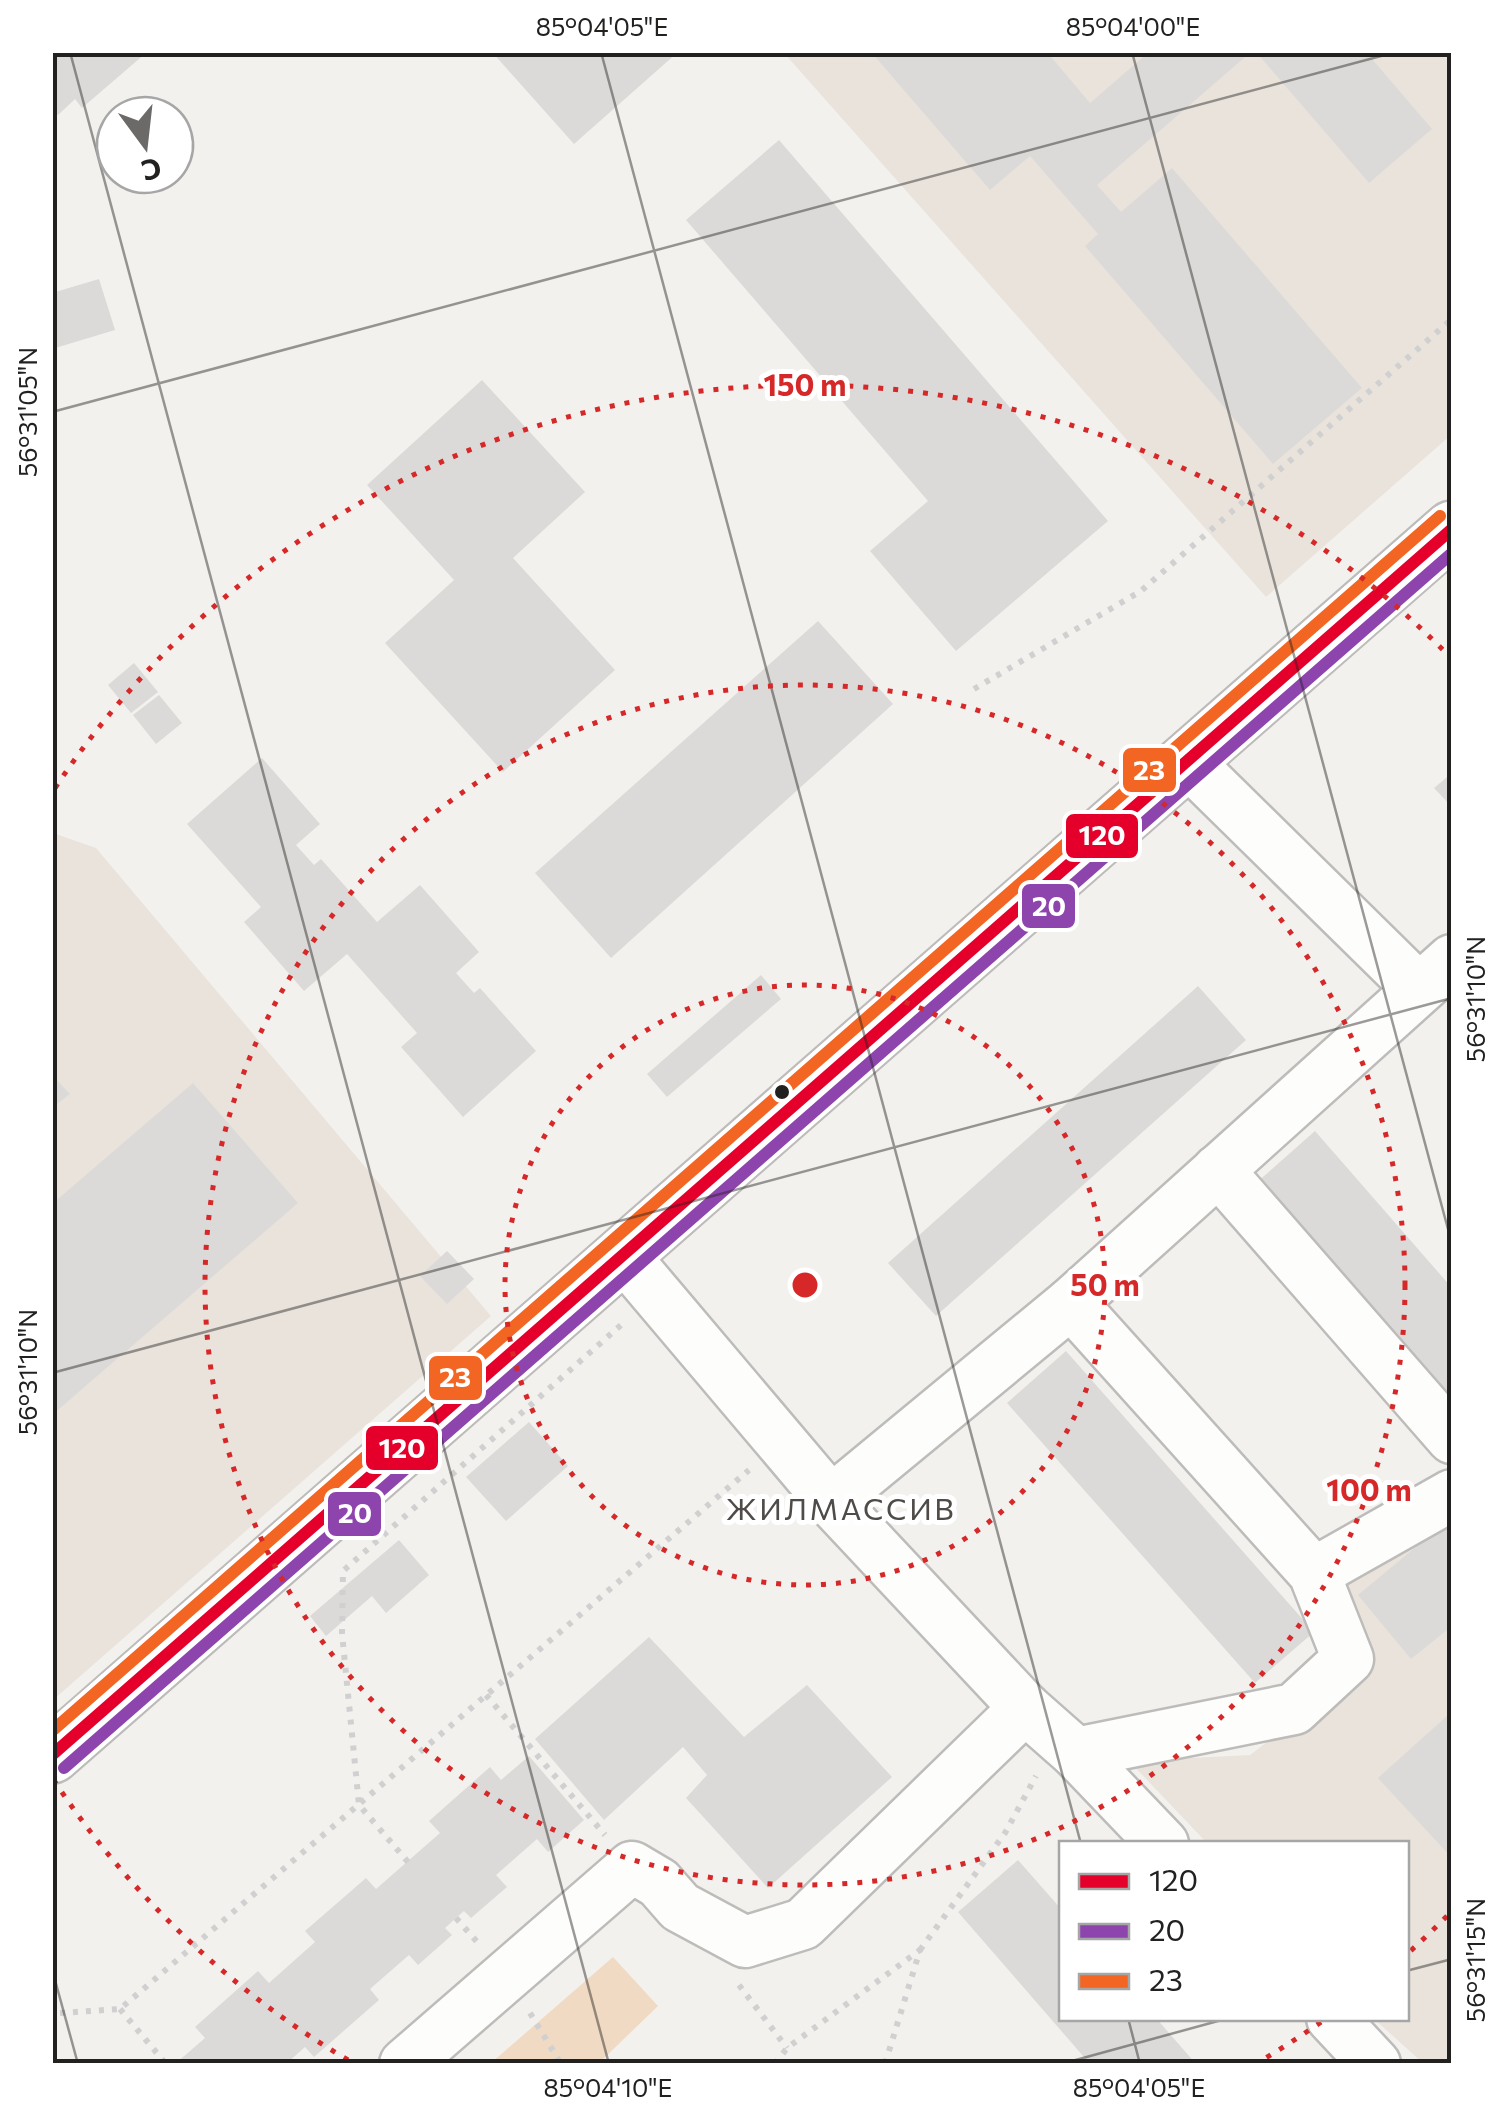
<svg xmlns="http://www.w3.org/2000/svg" width="1504" height="2116" viewBox="0 0 1504 2116" font-family="Commissioner,sans-serif">
  <rect width="100%" height="100%" fill="#f3f1ee"/>
  <g fill="#e9e3dc">
    <polygon points="784,53 1450,53 1451,435 1266,597"/>
    <polygon points="53,833 96,848 491,1316 53,1700"/>
    <polygon points="1451,1477 1451,2063 1423,2063 1374,2019 1406,2018 1406,1844 1207,1843 1129,1761 1250,1755 1369,1665 1336,1576"/>
  </g>
  <polygon fill="#f0dac3" points="613,1957 658,2006 599,2063 491,2063"/>
  <g fill="#dcdad8">
    <polygon points="52,52 147,52 82,108 75,99 58,115 52,108"/>
    <polygon points="492,52 589,54 678,52 574,144"/>
    <polygon points="871,52 1047,52 1090,103 1149,52 1251,52 1097,185 1121,212 1172,168 1362,388 1273,464 1085,246 1098,234 1030,156 990,190"/>
    <polygon points="1256,52 1366,52 1432,129 1369,183"/>
    <polygon points="779,140 1108,521 956,651 870,551 928,501 686,220"/>
    <polygon points="99,279 115,330 52,349 52,293"/>
    <polygon points="482,380 585,492 513,558 615,670 503,772 385,643 454,580 367,485"/>
    <polygon points="818,621 893,704 611,958 535,873"/>
    <polygon points="134,663 158,692 131,713 108,685"/>
    <polygon points="159,695 182,723 156,744 133,715"/>
    <polygon points="262,758 320,824 296,845 314,865 321,859 377,922 420,885 479,952 456,973 474,993 480,988 536,1051 463,1117 401,1047 417,1033 347,954 304,991 244,922 261,907 187,824"/>
    <polygon points="1452,773 1452,807 1434,788"/>
    <polygon points="761,975 781,999 667,1097 647,1074"/>
    <polygon points="1198,986 1246,1040 936,1316 888,1263"/>
    <polygon points="52,1075 70,1094 52,1108"/>
    <polygon points="193,1083 298,1203 52,1415 52,1204"/>
    <polygon points="1315,1131 1452,1288 1452,1411 1254,1185"/>
    <polygon points="447,1251 474,1279 447,1304 420,1276"/>
    <polygon points="1066,1351 1314,1632 1255,1683 1007,1403"/>
    <polygon points="529,1422 568,1466 506,1521 466,1477"/>
    <polygon points="1452,1517 1452,1626 1411,1659 1358,1595"/>
    <polygon points="399,1540 429,1575 386,1613 372,1596 326,1636 310,1616"/>
    <polygon points="649,1637 744,1737 807,1685 892,1777 768,1888 686,1798 707,1775 683,1747 604,1820 535,1739"/>
    <polygon points="1447,1716 1452,1720 1452,1858 1378,1778"/>
    <polygon points="529,1756 584,1820 548,1852 537,1839 496,1875 507,1887 471,1918 464,1911 456,1918 445,1928 452,1935 418,1965 409,1955 370,1989 379,2000 314,2057 305,2047 286,2064 175,2064 205,2038 195,2027 258,1971 269,1983 315,1942 305,1931 366,1878 376,1889 440,1833 429,1821 490,1767 501,1780"/>
    <polygon points="1018,1860 1062,1910 1062,2018 1156,2018 1196,2064 1090,2064 958,1912"/>
  </g>
  <g fill="none" stroke-linecap="round" stroke-linejoin="round">
    <defs>
      <g id="minor">
        <polyline points="1187,761 1419,989"/>
        <polyline points="1218,1170 1452,1438"/>
        <polyline points="623,1255 831,1501 1025,1708 1076,1753 1163,1844"/>
        <polyline points="1071,1303 1314,1573 1348,1659 1294,1709 1076,1753"/>
        <polyline points="831,1501 1071,1303 1452,960"/>
        <polyline points="1314,1573 1452,1495"/>
        <polyline points="1332,2018 1375,2064"/>
        <polyline points="405,2064 632,1867 659,1883 680,1907 745,1942 803,1924 1025,1708"/>
      </g>
      <polyline id="major" points="52,1755 1452,529"/>
    </defs>
    <use href="#minor" stroke="#bdbcba" stroke-width="55"/>
    <use href="#major" stroke="#bdbcba" stroke-width="60"/>
    <g stroke="#d0d0d0" stroke-width="6" stroke-dasharray="5 8" stroke-linecap="butt">
      <polyline points="974,689 1141,591 1452,319"/>
      <polyline points="486,1695 605,1835"/>
      <polyline points="408,1862 359,1805 342,1633 343,1571 621,1325"/>
      <polyline points="456,1918 478,1943"/>
      <polyline points="920,1950 1005,1833 1036,1776"/>
      <polyline points="739,1985 787,2048"/>
      <polyline points="120,2009 166,2064"/>
      <polyline points="60,2013 120,2009 749,1470"/>
      <polyline points="530,2013 561,2064"/>
      <polyline points="775,2064 787,2048 920,1950 885,2064"/>
    </g>
    <use href="#minor" stroke="#fdfdfc" stroke-width="50"/>
    <use href="#major" stroke="#fdfdfc" stroke-width="55"/>
    <defs>
      <polyline id="bus-1" points="52,1755 1452,529"/>
      <polyline id="bus-2" points="64,1768 1452,553"/>
      <polyline id="bus-3" points="52,1731 1440,516"/>
    </defs>
    <use href="#bus-1" stroke="#fff" stroke-width="20"/>
    <use href="#bus-2" stroke="#fff" stroke-width="20"/>
    <use href="#bus-3" stroke="#fff" stroke-width="20"/>
    <use href="#bus-1" stroke="#e4002b" stroke-width="12"/>
    <use href="#bus-2" stroke="#8e44ad" stroke-width="12"/>
    <use href="#bus-3" stroke="#f26522" stroke-width="12"/>
  </g>
  <path fill="none" stroke="#232120" stroke-width="2.5" stroke-opacity="0.45" d="M70 52 609 2064M601 52 1081 1844M1132 52 1452 1244M52 412 1396 52M52 1373 1452 998M52 1969 78 2064M1406 1971 1452 1959M1128 2018 1140 2064M1061 2064 1229 2018"/>
  <g fill="none" stroke="#d62828" stroke-width="5" stroke-dasharray="5 10">
    <circle cx="805" cy="1285" r="300"/>
    <circle cx="805" cy="1285" r="600"/>
    <path d="M1447 1916A900 900 0 0 1 1407 1954M1321 2022A900 900 0 0 1 1262 2060M348 2060A900 900 0 0 1 55 1782M55 788A900 900 0 0 1 1447 654"/>
  </g>
  <circle fill="#232120" stroke="#fff" stroke-width="4" cx="782" cy="1092" r="9"/>
  <g text-anchor="middle" dominant-baseline="central" stroke-width="10" stroke-linejoin="round" paint-order="stroke">
    <g font-size="30" letter-spacing="2.5" fill="#4f4b48" stroke="#fff">
      <text x="841" y="1507">ЖИЛМАССИВ</text>
    </g>
  </g>
  <circle cx="805" cy="1285" r="15" fill="#d62828" stroke="#fff" stroke-width="5"/>
  <g font-size="30" text-anchor="middle" font-weight="bold" fill="#d62828" stroke="#fff" stroke-width="10" stroke-linejoin="round" paint-order="stroke">
    <text x="805" y="396">150 m</text>
    <text x="1105" y="1296">50 m</text>
    <text x="1369" y="1501">100 m</text>
  </g>
  <g stroke="#fff" stroke-width="4">
    <rect x="1121" y="746" width="57" height="48" rx="10" fill="#f26522"/>
    <rect x="1064" y="812" width="76" height="48" rx="10" fill="#e4002b"/>
    <rect x="1020" y="882" width="57" height="48" rx="10" fill="#8e44ad"/>
    <rect x="427" y="1354" width="57" height="48" rx="10" fill="#f26522"/>
    <rect x="364" y="1424" width="76" height="48" rx="10" fill="#e4002b"/>
    <rect x="326" y="1490" width="57" height="48" rx="10" fill="#8e44ad"/>
  </g>
  <g font-size="28" text-anchor="middle" font-weight="bold" fill="#fff">
    <text x="1149" y="780">23</text>
    <text x="1102" y="845">120</text>
    <text x="1049" y="916">20</text>
    <text x="455" y="1387">23</text>
    <text x="402" y="1458">120</text>
    <text x="355" y="1523">20</text>
  </g>
  <rect width="1504" height="2116" fill="none" stroke="#ffffff" stroke-width="110"/>
  <rect x="1059" y="1841" width="350" height="180" fill="#ffffff" stroke="#a7a6a6" stroke-width="2.5"/>
  <rect x="1079" y="1874" width="50" height="15" fill="#e4002b" stroke="#a7a6a6" stroke-width="2.5"/>
  <text x="1149" y="1891" font-size="30" fill="#232120">120</text>
  <rect x="1079" y="1924" width="50" height="15" fill="#8e44ad" stroke="#a7a6a6" stroke-width="2.5"/>
  <text x="1149" y="1941" font-size="30" fill="#232120">20</text>
  <rect x="1079" y="1974" width="50" height="15" fill="#f26522" stroke="#a7a6a6" stroke-width="2.5"/>
  <text x="1149" y="1991" font-size="30" fill="#232120">23</text>
  <g transform="translate(145 145) rotate(165)"><circle r="48" fill="#ffffff" stroke="#a7a6a6" stroke-width="2.5"/>
  <path d="M0-8L18 38L0 25L-18 38Z" fill="#6c6a68"/>
  <text y="-15" font-size="28" font-weight="bold" text-anchor="middle" fill="#232120">С</text>
  </g>
  <rect x="55" y="55" width="1394" height="2006" fill="none" stroke="#232120" stroke-width="4"/>
  <g font-size="25" text-anchor="middle" fill="#232120">
    <text x="602" y="36">85°04'05"E</text>
    <text x="1133" y="36">85°04'00"E</text>
    <text transform="translate(28 412) rotate(-90)" y="9">56°31'05"N</text>
    <text transform="translate(1476 999) rotate(-90)" y="9">56°31'10"N</text>
    <text transform="translate(28 1372) rotate(-90)" y="9">56°31'10"N</text>
    <text transform="translate(1476 1960) rotate(-90)" y="9">56°31'15"N</text>
    <text x="608" y="2097">85°04'10"E</text>
    <text x="1139" y="2097">85°04'05"E</text>
  </g>
</svg>
